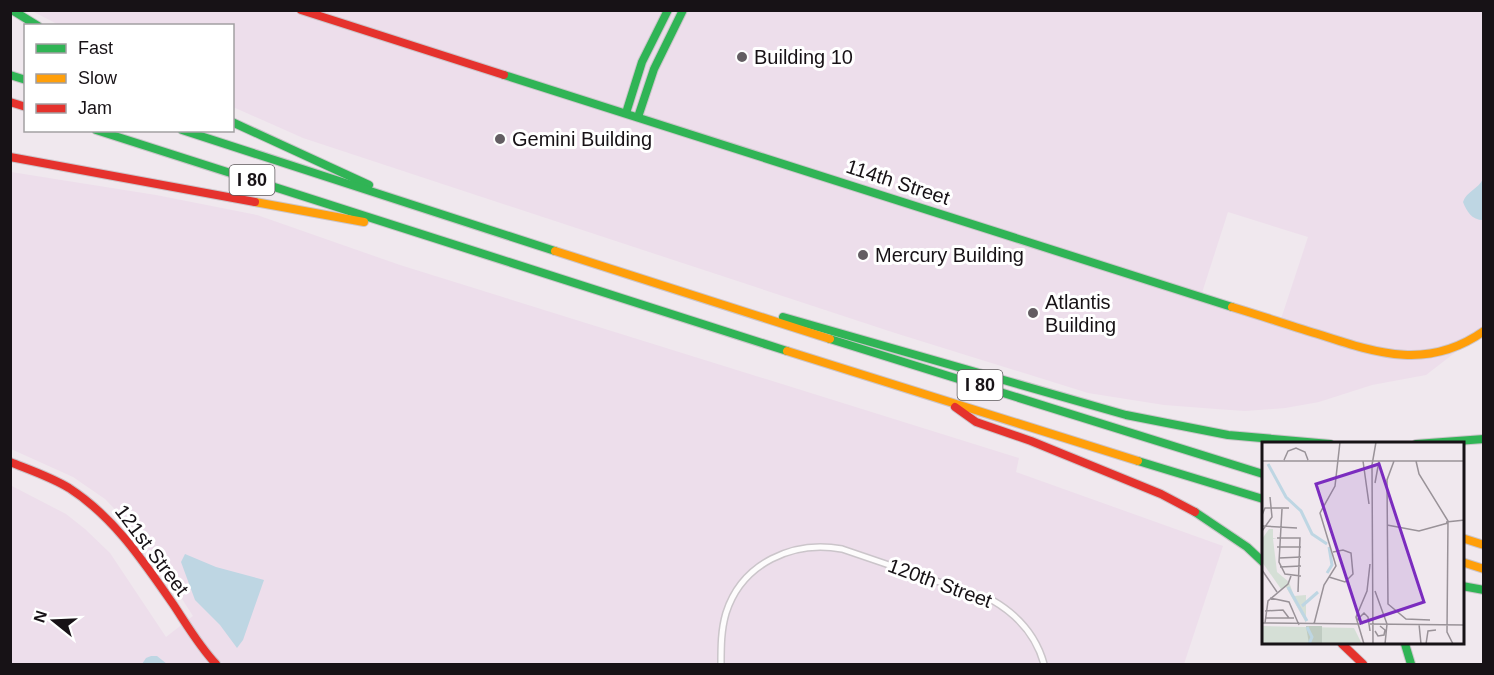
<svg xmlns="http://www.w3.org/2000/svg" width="1494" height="675" viewBox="0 0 1494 675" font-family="Arial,sans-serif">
  <rect width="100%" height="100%" fill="#f0e8ee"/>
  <g fill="#eddeeb" fill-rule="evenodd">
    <path d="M32 11H1483V331L1426 375 1372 385 1319 402 1285 408 1245 411 1216 409 1164 405 1088 393 895 333 303 138 233 107 232 26 59 25ZM1228 212 1308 237 1280 322 1201 296Z"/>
    <polygon points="11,172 156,195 257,215 400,265 1019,458 1016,472 1223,546 1184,664 11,664 10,485 66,514 85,529 110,553 166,637 193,616 164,571 131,526 105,499 73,477 11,449"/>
  </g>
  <g fill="#bed6e3">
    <path d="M1483 179V220C1472 220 1467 212 1463 202 1466 192 1478 189 1483 179Z"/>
    <polygon points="185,554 216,567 264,580 243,640 237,648 220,625 195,600 181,562"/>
    <polygon points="151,656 157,656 167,664 142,664 146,658"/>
  </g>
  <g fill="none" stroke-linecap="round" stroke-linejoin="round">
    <defs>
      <path id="street" d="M721 664C721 647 721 630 726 613 742 563 793 540 842 549L992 600C1018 615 1036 635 1044 664"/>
      <g id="fast">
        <polyline points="12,10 38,26"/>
        <polyline points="10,75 26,80"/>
        <polyline points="504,75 1232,307"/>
        <polyline points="626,113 642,62 668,10"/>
        <polyline points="638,117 654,69 683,10"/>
        <polyline points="232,122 369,185"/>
        <polyline points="96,130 787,351"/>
        <polyline points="182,130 555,251"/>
        <polyline points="783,317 1126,415 1228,435 1330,444"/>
        <polyline points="830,339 1263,474"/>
        <polyline points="1416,444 1484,439"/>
        <polyline points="1138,461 1263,499"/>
        <polyline points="1195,512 1247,547 1263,562"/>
        <polyline points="1462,586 1484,590"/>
        <polyline points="1405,644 1411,664"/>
      </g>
      <g id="slow">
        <polyline points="255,202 364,222"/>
        <polyline points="555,251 830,339"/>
        <path d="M1232 307C1262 316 1291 326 1321 335 1379 354 1429 370 1484 331"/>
        <polyline points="787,351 1138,461"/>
        <polyline points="1462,538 1484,545"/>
        <polyline points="1462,562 1484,569"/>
      </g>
      <g id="jam">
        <polyline points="301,10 504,75"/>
        <polyline points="10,102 26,107"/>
        <polyline points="10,157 255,202"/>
        <polyline points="955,407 976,422 1031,441 1161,494 1195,512"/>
        <path d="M10 462C30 470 51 477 69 488 114 517 143 561 173 604 187 625 199 646 216 664"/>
        <polyline points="1342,644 1363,664"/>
      </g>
    </defs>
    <use href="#street" stroke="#cbc5ca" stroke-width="8"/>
    <use href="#fast" stroke="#cbc5ca" stroke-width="10"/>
    <use href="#slow" stroke="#cbc5ca" stroke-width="10"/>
    <use href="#jam" stroke="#cbc5ca" stroke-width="10"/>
    <use href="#street" stroke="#fdfcfc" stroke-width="5"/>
    <use href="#fast" stroke="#30b455" stroke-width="8"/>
    <use href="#slow" stroke="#ff9f0a" stroke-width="8"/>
    <use href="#jam" stroke="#e5322d" stroke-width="8"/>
  </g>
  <g fill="#635d62" stroke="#fff" stroke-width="2">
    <circle cx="742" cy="57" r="6"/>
    <circle cx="500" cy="139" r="6"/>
    <circle cx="863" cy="255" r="6"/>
    <circle cx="1033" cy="313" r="6"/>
  </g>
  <g text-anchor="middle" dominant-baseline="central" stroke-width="6" stroke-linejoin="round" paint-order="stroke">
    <g fill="#fff" stroke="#5d595c" stroke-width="1.5">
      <rect x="229.5" y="165" width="45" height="30" rx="4.5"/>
      <rect x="957.5" y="370" width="45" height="30" rx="4.5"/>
    </g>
    <g font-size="18" font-weight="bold" fill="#171216">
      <text x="252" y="180">I 80</text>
      <text x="980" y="385">I 80</text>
    </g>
    <g font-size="20" fill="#171216" stroke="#fff" text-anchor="start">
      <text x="754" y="57">Building 10</text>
      <text x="512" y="139">Gemini Building</text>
      <text x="875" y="255">Mercury Building</text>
      <text x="1045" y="302">Atlantis<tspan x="1045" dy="23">Building</tspan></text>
    </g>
    <g font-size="20" fill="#171216" stroke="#fff">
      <text transform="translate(898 182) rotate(18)">114th Street</text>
      <text transform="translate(152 550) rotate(53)">121st Street</text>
      <text transform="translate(940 583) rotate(20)">120th Street</text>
    </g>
  </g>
  <g transform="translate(1262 442)">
    <rect width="202" height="202" fill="#f0e8ee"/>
    <path d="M7 87H11V96H15L11 97 15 130 27 140 32 154 44 153V181L24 145 19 147 0 120V97ZM0 184 92 186 100 202H0Z" fill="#d5dfd6"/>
    <path d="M44 184H60V202H47Z" fill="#bfcbc1"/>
    <path fill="none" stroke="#bed6e3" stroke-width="3" d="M6 22 24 55 39 69 50 92 65 102M65 131 70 123 67 105M26 145 45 179M40 164 56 150M45 185 50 195 47 202"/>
    <path fill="none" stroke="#999298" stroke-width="1.5" d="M22 18 26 9 34 6 43 10 46 18M0 19H203M101 19 107 62M132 19 125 38 126 162 144 177 168 178M154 19 157 32 186 79 185 190 191 202M113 41 117 19M20 67 17 120 23 132 39 134M0 73 3 66H27M184 80 203 78M125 83 157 89 186 81M0 84 35 86M0 89 10 75 8 55M15 96H38L36 150M15 105H39M17 116 39 115M18 125 39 124M0 128 15 150M67 135 83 140 91 132 89 111 81 108 71 110M113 149 125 182 123 202M8 156 27 160 37 183M3 169 21 168 27 176M4 176H32M0 181 99 182M3 181 6 159 26 142 29 134M52 182 62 143 74 124 58 71 73 44 78 0M101 182 96 177 102 171 106 175 108 189M108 182 203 183M157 182 159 202M113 189 116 194 122 193 123 188 118 184M102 202 94 175 105 149 108 122M111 202 110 23 114 0M164 202 166 189 174 188"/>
    <path fill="#7b2cbf" fill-opacity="0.15" stroke="#7b2cbf" stroke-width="3" d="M117 22 162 160 99 181 54 42Z"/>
    <rect width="202" height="202" fill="none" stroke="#171216" stroke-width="3"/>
  </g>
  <rect width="1494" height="675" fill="none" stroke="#171216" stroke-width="24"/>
  <rect x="24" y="24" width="210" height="108" fill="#ffffff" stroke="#a2a0a2" stroke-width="1.5"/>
  <rect x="36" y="44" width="30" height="9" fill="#30b455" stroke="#a2a0a2" stroke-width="1.5"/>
  <text x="78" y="54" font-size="18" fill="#171216">Fast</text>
  <rect x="36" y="74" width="30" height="9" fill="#ff9f0a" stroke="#a2a0a2" stroke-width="1.5"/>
  <text x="78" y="84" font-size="18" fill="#171216">Slow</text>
  <rect x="36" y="104" width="30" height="9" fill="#e5322d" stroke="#a2a0a2" stroke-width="1.5"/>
  <text x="78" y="114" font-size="18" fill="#171216">Jam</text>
  <g transform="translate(54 621) rotate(288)" stroke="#ffffff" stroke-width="4.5" paint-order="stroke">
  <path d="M0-4.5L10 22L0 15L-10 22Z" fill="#171216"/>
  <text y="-9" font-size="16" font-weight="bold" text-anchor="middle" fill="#171216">N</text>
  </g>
</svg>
